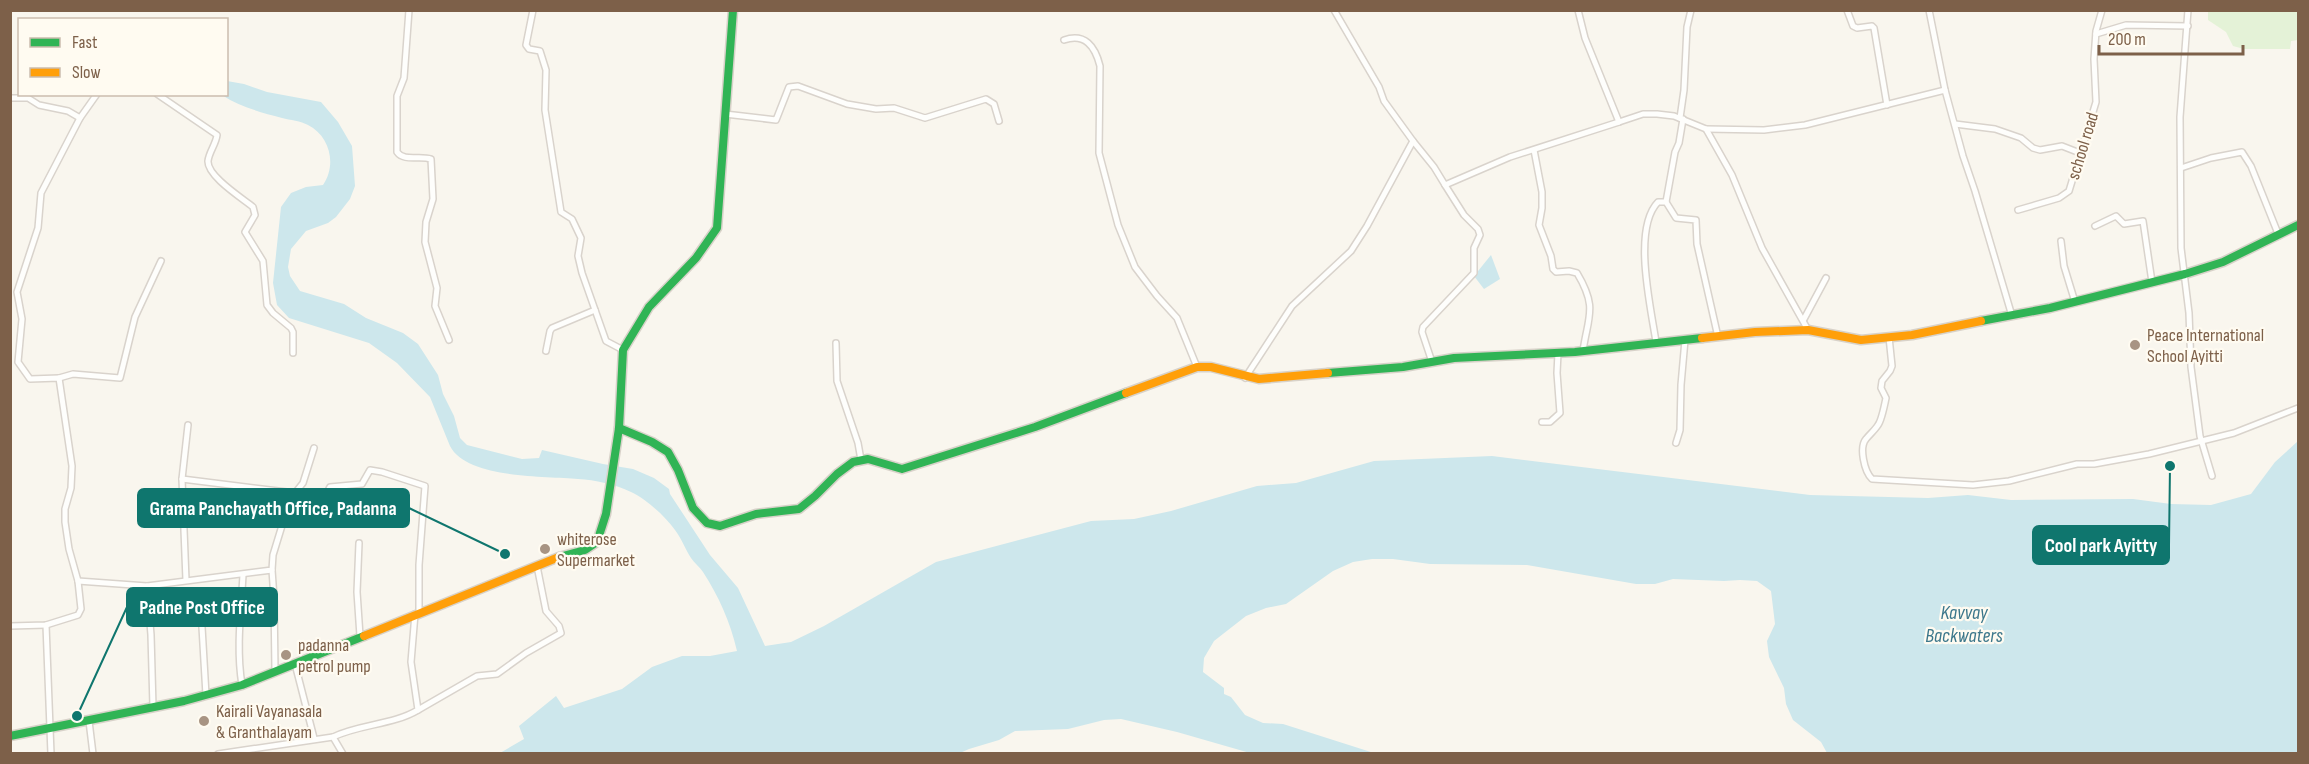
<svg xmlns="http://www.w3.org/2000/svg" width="2309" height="764" viewBox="0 0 2309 764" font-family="'Sofia Sans Condensed',sans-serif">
  <rect width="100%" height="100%" fill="#f9f6ee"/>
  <polygon fill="#e4f2d7" points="2208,11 2298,11 2298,40 2291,41 2290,49 2244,49 2233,46 2226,32 2208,20"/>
  <g fill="#cde7ec">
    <path d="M227 81 244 84 267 92 321 102 338 122 352 146 355 186 350 199 336 217 328 223 306 231 291 249 288 267 290 276 300 291 344 304 366 318 403 333 418 344 438 375 443 394 454 416 460 438 467 445 522 459 539 458 542 450 603 464 633 469 654 478 669 489 670 494 710 555 738 588 765 646 791 642 824 626 936 562 1091 521 1134 519 1171 511 1257 486 1296 483 1374 461 1492 456 1810 495 1928 498 1968 495 2011 500 2133 499 2171 504 2211 505 2251 494 2275 462 2298 441V753H1827L1821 742 1793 720 1786 704 1784 688 1769 657 1767 641 1775 624 1771 591 1757 581 1740 580 1724 581 1673 579 1655 584H1636L1527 565 1430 564 1393 559H1372L1353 562 1333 571 1286 604 1266 608 1246 616 1214 641 1204 658 1203 672 1224 688V694L1231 697 1245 715 1263 723 1283 724 1374 753H1250L1177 732 1121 719 1104 720 1068 729 1015 731 999 740 969 749 960 753H500L524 739 519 726 556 696 564 708 622 689 652 667 682 656H710L737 651C730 621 719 597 703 572 700 567 694 563 691 558 685 549 682 539 675 530 665 516 646 499 631 492 615 484 595 480 578 479 546 476 467 479 450 446L430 397 397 363 369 343 289 318 277 305 273 283 281 207 291 193 306 187 323 185C337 165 330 136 308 125 301 121 290 120 282 118 260 112 240 107 222 95L226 94Z"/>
    <polygon points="1491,255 1500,279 1484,289 1474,276"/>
  </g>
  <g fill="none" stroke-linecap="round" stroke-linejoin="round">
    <defs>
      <g id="street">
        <path d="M409 10 404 78 397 96V152C404 162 420 155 431 159L433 199 426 222 425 242 437 288 435 306 449 340"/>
        <polyline points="533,10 526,45 529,49 540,51 546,70 545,110 561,212 572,219 581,238 578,256 582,273 606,341 623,350"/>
        <polyline points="1334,10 1379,87 1384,101 1413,141"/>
        <polyline points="1578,10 1585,38 1619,122 1643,114 1657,114 1674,116 1706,129 1732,175 1762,248 1808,330"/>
        <polyline points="1847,10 1853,26 1857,28 1872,26 1874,28 1887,105"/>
        <polyline points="1929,10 1945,90"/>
        <polyline points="2188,10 2180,117 2181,248 2189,313 2191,367 2200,436 2212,476"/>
        <polyline points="2096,34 2126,25 2188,26"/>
        <path d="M1064 40C1085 33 1095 46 1100 66L1099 153 1118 225 1135 267 1157 296 1177 318 1197 367"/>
        <path d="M157 94 217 135C216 144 209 152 208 161 207 176 242 198 253 207L255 215 245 232 263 261 267 305 273 313 291 328 293 332V353"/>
        <polyline points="10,98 28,98 39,105 68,111 80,118"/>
        <polyline points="725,114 776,120 789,87 798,86 847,104 876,109 894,108 925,118 986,99 994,104 999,121"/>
        <polyline points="1680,118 1684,90 1687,27 1691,10"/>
        <polyline points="1955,124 1995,129 2021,138 2033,148 2040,150 2062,146 2080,153"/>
        <polyline points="1706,129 1764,130 1805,125 1945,90 1963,156 1975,191 2012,316"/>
        <path d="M1534 150 1542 192V208L1539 225 1551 256 1553 269 1556 272 1569 271 1577 273C1598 308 1588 316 1583 351"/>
        <polyline points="2181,168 2211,158 2242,152 2251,166 2279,236"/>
        <polyline points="1666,202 1675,152 1679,143 1683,119"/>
        <polyline points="2018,210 2059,198 2069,191 2096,102 2094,59 2096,31 2102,10"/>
        <polyline points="2095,226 2116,216 2124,224 2143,221 2152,282"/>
        <polyline points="2061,241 2064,266 2075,302"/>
        <polyline points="1804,319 1826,278"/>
        <path d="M1889 337 1892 366 1890 371 1882 381 1881 388 1886 398C1885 403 1881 421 1878 425 1875 430 1870 434 1866 439 1859 447 1864 471 1872 479L1973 485 2009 481 2077 464H2094L2149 454 2234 433 2298 408"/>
        <path d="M1656 342C1651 308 1632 229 1658 202H1666L1676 218 1696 220 1697 244 1718 337"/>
        <polyline points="836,343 837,381 858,443 861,460"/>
        <polyline points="546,351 550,331 552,328 595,310"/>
        <polyline points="1432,362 1422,332 1423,327 1474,273 1474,248 1480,235 1478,229 1464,215 1445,185"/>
        <polyline points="59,378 73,374 120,378 135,317 161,261"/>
        <polyline points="1245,378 1292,306 1351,251 1367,226 1413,141 1434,167 1445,185 1510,157 1619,122"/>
        <polyline points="1542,422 1550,422 1560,413 1557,373 1558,353"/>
        <polyline points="1676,443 1680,430 1681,385 1685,340"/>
        <polyline points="182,479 295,493"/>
        <polyline points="289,502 323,500 330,487 362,484 370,470 382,472 425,486 419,565 419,613"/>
        <polyline points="359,543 357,592 360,636"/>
        <polyline points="272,570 274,598 275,671"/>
        <polyline points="186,580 182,479 188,425"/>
        <polyline points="78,581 147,586 151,635 153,707"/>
        <polyline points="147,586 272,570 273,555 288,506 291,498 303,483 314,448"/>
        <polyline points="204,617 202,627 206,695"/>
        <polyline points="46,625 51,754"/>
        <polyline points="10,626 46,625 78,615 81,609 78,581 69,549 65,522 65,509 71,488 72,466 59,378 30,379 18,362 22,319 17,292 38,228 41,193 80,118 97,94"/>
        <polyline points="295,664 314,738"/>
        <path d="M242 685C236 649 241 611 243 575"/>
        <polyline points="418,710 477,676 497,674 526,653 561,633 559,626 546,611 537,566"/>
        <polyline points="89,721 93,754"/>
        <path d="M333 737C360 724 393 725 418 710L411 662 415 614"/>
        <polyline points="218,754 333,737 343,754"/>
      </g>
      <g id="fast">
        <polyline points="1981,321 2050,308 2185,274 2223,262 2298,225"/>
        <polyline points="1328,373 1403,367 1454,358 1575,352 1702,338"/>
        <polyline points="619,428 652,442 668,452 678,470 693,508 707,523 720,526 756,514 799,509 815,496 837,474 853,462 868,459 902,469 1035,427 1126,393"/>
        <polyline points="559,557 585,550 597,542 606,514 619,428 623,350 649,307 696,258 717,228 733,10"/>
        <polyline points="10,736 184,701 242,685 364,636"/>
      </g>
      <g id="slow">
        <polyline points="1702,338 1755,332 1808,330 1861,340 1912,335 1981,321"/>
        <polyline points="1126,393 1197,367 1211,367 1259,379 1328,373"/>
        <polyline points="364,636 559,557"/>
      </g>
    </defs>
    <use href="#street" stroke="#d9d3cc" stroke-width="8"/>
    <use href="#fast" stroke="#d8d2c9" stroke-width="11"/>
    <use href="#slow" stroke="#d8d2c9" stroke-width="11"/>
    <use href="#street" stroke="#fefefc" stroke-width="5"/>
    <use href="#fast" stroke="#30b455" stroke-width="8"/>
    <use href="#slow" stroke="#ff9f0a" stroke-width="8"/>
  </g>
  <g fill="#a89483" stroke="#fffbf1" stroke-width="2">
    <circle cx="2135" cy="345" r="6"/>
    <circle cx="545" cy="549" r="6"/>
    <circle cx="286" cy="655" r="6"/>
    <circle cx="204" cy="721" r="6"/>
  </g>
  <g text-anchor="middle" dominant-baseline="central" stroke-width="4.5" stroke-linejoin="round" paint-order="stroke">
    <g font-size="18" fill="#7d6049" stroke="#fffbf1">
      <text transform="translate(2083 146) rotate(-73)">school road</text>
    </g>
    <g font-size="18" fill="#7d6049" stroke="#fffbf1" text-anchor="start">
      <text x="2147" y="335">Peace International<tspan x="2147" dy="21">School Ayitti</tspan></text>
      <text x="557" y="539">whiterose<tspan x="557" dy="21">Supermarket</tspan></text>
      <text x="298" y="645">padanna<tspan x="298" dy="21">petrol pump</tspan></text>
      <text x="216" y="711">Kairali Vayanasala<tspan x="216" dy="21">&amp; Granthalayam</tspan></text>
    </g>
    <g font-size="20" font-style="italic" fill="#3c778b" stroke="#fffbf1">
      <text x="1964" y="613">Kavvay<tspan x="1964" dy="23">Backwaters</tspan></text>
    </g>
  </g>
  <path fill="none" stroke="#0f766e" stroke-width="2" d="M505 554L409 508M2170 466L2169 545M77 716L127 607"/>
  <g fill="#0f766e" stroke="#fffbf1" stroke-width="2">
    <circle cx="505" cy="554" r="6"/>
    <circle cx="2170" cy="466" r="6"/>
    <circle cx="77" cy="716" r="6"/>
  </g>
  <g fill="#0f766e" stroke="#0f766e" stroke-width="2">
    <rect x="138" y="489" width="271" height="38" rx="6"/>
    <rect x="2033" y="526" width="136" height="38" rx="6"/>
    <rect x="127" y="588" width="150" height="38" rx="6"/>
  </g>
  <g font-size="20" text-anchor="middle" font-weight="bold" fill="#fff">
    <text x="273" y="515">Grama Panchayath Office, Padanna</text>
    <text x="2101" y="552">Cool park Ayitty</text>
    <text x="202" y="614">Padne Post Office</text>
  </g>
  <rect width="2309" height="764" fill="none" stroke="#7d6049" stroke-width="24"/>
  <rect x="18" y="18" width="210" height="78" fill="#fffbf1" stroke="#cbbdae" stroke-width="1.5"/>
  <rect x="30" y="38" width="30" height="9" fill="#30b455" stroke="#cbbdae" stroke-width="1.5"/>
  <text x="72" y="48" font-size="18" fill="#7d6049">Fast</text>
  <rect x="30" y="68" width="30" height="9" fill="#ff9f0a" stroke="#cbbdae" stroke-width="1.5"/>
  <text x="72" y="78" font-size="18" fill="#7d6049">Slow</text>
  <path d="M2099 45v9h144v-9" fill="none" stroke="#7d6049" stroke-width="3"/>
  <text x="2108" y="45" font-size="18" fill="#7d6049" stroke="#fffbf1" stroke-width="4.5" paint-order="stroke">200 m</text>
</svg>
